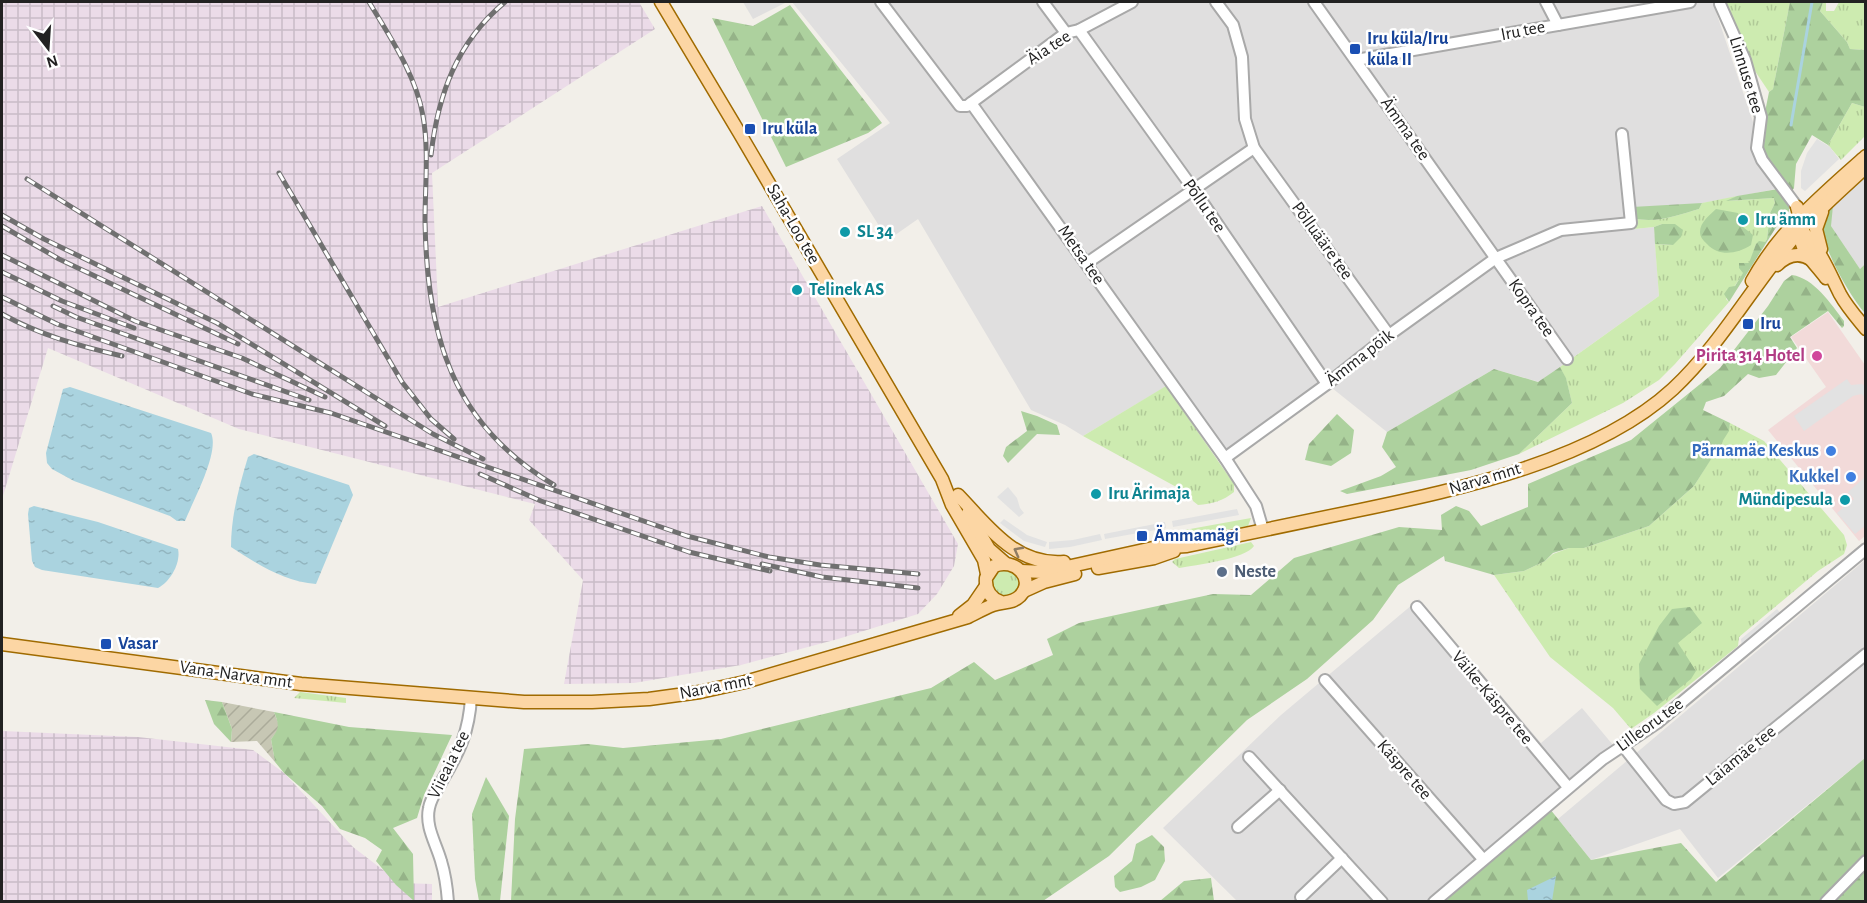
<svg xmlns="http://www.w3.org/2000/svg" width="1867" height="903" viewBox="0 0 1867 903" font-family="'Alegreya Sans',sans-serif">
  <defs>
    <pattern id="industrial-grid" width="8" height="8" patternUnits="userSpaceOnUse" patternTransform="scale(1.5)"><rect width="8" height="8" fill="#ebdbe8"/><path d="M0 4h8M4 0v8" fill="none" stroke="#c9bcc7"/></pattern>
    <pattern id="construction-furrows" width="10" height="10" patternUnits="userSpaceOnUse" patternTransform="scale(1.5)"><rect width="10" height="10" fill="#c7c7b4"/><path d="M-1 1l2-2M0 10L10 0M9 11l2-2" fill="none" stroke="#abab9a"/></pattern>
    <pattern id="grass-tufts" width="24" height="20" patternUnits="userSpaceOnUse" patternTransform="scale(1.5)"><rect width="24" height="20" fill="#cdebb0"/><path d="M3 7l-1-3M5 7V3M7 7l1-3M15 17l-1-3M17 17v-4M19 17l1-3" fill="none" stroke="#b0c997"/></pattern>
    <pattern id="forest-firs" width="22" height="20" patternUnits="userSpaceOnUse" patternTransform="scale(1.5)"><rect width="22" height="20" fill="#add19e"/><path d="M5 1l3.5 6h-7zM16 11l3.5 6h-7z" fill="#95b388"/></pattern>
    <pattern id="water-ripples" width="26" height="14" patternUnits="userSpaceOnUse" patternTransform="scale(1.5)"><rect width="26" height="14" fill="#aad3df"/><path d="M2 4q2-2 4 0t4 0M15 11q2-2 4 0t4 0" fill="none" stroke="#92b5bf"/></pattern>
  </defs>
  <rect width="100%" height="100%" fill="#f2efe9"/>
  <g fill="#e0dfdf">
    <polygon points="743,2 787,2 753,19"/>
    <polygon points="792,2 1714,2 1714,6 1753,122 1752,151 1776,189 1698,204 1633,208 1634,229 1654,227 1659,296 1539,382 1494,369 1387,432 1327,384 1225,458 1170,384 1083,436 1065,425 1031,410 918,219 888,240 837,159 890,123"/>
    <polygon points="1865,175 1865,264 1860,269 1830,225 1833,206"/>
    <polygon points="1865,560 1865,758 1718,878 1680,829 1591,860 1558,819"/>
    <polygon points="1419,599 1541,743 1582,708 1613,745 1550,809 1486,860 1445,901 1237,901 1163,828 1281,715"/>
  </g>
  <polygon fill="#f2dad9" points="1828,312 1865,365 1865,536 1859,541 1768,430 1826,387 1791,337"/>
  <g fill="url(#industrial-grid)">
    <polygon points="2,2 639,2 655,29 432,173 438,307 762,206 958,544 954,566 937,594 918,614 838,639 741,665 634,683 564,684 583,580 529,520 535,504 239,429 48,348 2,499"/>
    <polygon points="2,731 138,737 253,750 284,773 353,847 400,883 432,884 432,902 2,902"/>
  </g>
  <polygon fill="url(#construction-furrows)" points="222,702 274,712 279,725 277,732 271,739 275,762 257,741 231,742 232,729"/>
  <g fill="url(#grass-tufts)">
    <polygon points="1722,2 1790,2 1773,89 1769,92 1753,68"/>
    <polygon points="1823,2 1826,2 1826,11 1834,11 1839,2 1865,2 1865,50 1850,49 1847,42 1820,11"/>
    <polygon points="1852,103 1865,107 1864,137 1841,160 1828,145"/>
    <path d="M1737 196 1728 201 1774 198 1775 203 1770 213 1767 239 1765 242 1756 244 1750 263 1726 299 1729 302 1675 364 1659 380 1623 403 1519 454 1572 403 1566 379 1560 367 1659 296 1655 244 1673 245 1662 224 1654 227 1634 229 1633 218C1655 224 1678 215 1699 209L1702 203Z"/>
    <path d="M1166 386 1234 484V492C1223 501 1212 504 1198 505L1193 501 1191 495 1083 436Z"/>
    <polygon points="1730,423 1764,441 1844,535 1847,545 1844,554 1818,571 1739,637 1738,646 1654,713 1631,729 1613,708 1550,657 1494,575 1524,571 1545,561 1553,554 1569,548 1584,548 1649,526 1694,486 1728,431"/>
    <polygon points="1251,518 1248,526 1204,533 1180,534 1179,531"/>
    <path d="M1251 542 1254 546C1246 559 1195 565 1179 568L1172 562 1175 559Z"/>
    <circle cx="1005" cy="583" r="14"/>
    <polygon points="300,692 346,698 346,703 294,698"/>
  </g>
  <g fill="url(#forest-firs)">
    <polygon points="1790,2 1823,2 1820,11 1847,42 1850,49 1865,50 1865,107 1852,103 1828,145 1812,135 1796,164 1794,188 1792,191 1786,187 1764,159 1760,137 1769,92 1773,89"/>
    <polygon points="790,5 882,123 868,133 786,167 712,18 753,26"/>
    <polygon points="1778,189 1789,204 1789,211 1775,229 1729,302 1724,294 1729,287 1735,286 1743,273 1739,268 1739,263 1749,263 1756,244 1759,241 1765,242 1767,239 1770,213 1775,203 1774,198 1726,201 1737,196"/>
    <path d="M1702 203 1699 209C1678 215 1655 224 1633 218L1632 207Z"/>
    <path d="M1833 206 1831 226 1860 269 1865 264V313C1851 298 1818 242 1823 222 1824 216 1830 210 1833 206Z"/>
    <path d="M1716 209 1738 213 1743 227 1753 235 1751 245C1737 254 1719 257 1707 244 1703 240 1700 237 1700 232 1700 222 1710 215 1716 209Z"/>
    <polygon points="1662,224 1675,224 1683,230 1681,237 1673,245 1655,244 1654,227"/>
    <path d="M1792 275C1814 278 1831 304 1844 321V326L1842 328 1828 311 1790 337 1797 348 1776 375 1759 378 1748 374 1724 396 1706 402 1703 410 1730 423 1729 431 1694 486 1649 526 1584 548H1569L1553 553 1545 561 1524 571 1494 575 1445 561 1444 556 1398 585 1373 620 1307 679 1247 720 1109 856 1043 901H511L515 819 524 749 588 744 623 748 721 739 931 688 974 662 995 680 1053 655 1047 639 1079 623 1213 594 1251 595 1294 558 1399 527 1442 530 1441 515 1456 506 1469 511 1481 526 1528 507V484L1631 440 1720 368 1768 306 1784 281Z"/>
    <polygon points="1560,367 1566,378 1572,403 1519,454 1471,470 1347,494 1340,491 1381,476 1396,467 1382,447 1387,432 1494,369 1538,382"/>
    <polygon points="1021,411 1037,416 1057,425 1060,435 1037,434 1008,463 1003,456 1006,447 1027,431"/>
    <polygon points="1337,414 1354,430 1351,453 1331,466 1305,460 1309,444"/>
    <polygon points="1690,607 1702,623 1678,643 1696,671 1691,679 1657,706 1640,689 1639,664 1659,626 1672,609"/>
    <polygon points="205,700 222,702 232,729 231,742 214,724"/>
    <path d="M274 712 349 727 452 735 424 795 417 818 393 828 413 854 414 901 396 885 376 861 382 850 365 838 340 829 322 806 284 773 275 762 271 739C280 729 279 724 274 712Z"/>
    <polygon points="1865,758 1865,901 1445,902 1486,860 1550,809 1591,860 1681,843 1716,882"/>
    <polygon points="486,777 509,816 500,901 479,901 475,879 472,814"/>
    <polygon points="1152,835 1164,847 1165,861 1155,880 1141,887 1120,892 1115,887 1114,876 1132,861 1136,844"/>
    <polygon points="1211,878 1214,901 1160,901 1184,881"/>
  </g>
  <g fill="#e2e2e2">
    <polygon points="1817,139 1830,147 1839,159 1805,191 1801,188 1801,171 1807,153"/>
    <polygon points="1847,379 1851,385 1862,384 1865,386 1865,397 1861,394 1853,396 1804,431 1794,416"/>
    <polygon points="1865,477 1865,526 1855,534 1837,513 1854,499 1848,492"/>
    <polygon points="1008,487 1017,498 1020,508 1024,513 1019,517 997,497"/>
    <polygon points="1237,509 1239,515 1173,527 1172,521"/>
    <polygon points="1004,519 1027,535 1047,542 1045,547 1024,541 1000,523"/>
    <polygon points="1165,522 1166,528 1105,539 1104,534"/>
    <polygon points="1100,534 1102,540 1070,547 1049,549 1049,542 1073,540"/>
    <polygon points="1777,609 1782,615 1742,648 1741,639"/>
  </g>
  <g fill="url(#water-ripples)">
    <path d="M70 387 211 433C220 452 193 501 185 521H177L170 516 74 481 52 469 47 463 46 453 63 389Z"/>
    <path d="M254 454 349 485 353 495 316 584C285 582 257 564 231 547 231 516 239 487 248 457Z"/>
    <path d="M34 506 98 522 178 549C181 562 171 581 158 588L42 570 35 567 32 561 28 514 29 508Z"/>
    <polygon points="1556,876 1552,901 1528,901 1527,890"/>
  </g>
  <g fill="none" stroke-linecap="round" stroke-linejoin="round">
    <polyline stroke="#aad3df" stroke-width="3" points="1791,125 1812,2"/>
    <defs>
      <g id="minor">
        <polyline points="881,2 960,106 967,106 971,103 1225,458 1256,506 1263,530"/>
        <polyline points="1043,2 1066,33"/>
        <polyline points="1216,2 1233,25 1242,57 1245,119 1254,148 1389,335"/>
        <polyline points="1314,2 1567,359"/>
        <polyline points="1546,2 1558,25"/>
        <polyline points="1720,4 1745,60 1761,117 1757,148 1762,160 1797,207"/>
        <polyline points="1079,30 1194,190 1327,384"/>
        <polyline points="1356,60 1690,2"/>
        <polyline points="971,103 1066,33 1079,30 1132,2"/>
        <polyline points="1087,263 1254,148"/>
        <polyline points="1225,458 1327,384 1389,335 1496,258 1561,230 1631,223 1622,134"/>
        <polyline points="1417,607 1568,787"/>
        <polyline points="1325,680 1483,859"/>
        <polyline points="1623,746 1666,800 1674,804 1685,802 1866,654"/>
        <polyline points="1249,757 1382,902"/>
        <polyline points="1238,827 1280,790"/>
        <polyline points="1301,897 1342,858"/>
        <path d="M448 902C447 888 445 874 441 861 436 843 425 827 429 808 431 797 438 789 443 779 460 751 469 731 471 698"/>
        <polyline points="1434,902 1603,759 1657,723 1866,549"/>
        <polyline points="1826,902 1866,861"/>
      </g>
      <g id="major">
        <polyline points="661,2 740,134 942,479 952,505 984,560 987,574"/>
        <path d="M1797 207C1801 219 1798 230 1801 241 1804 254 1818 267 1826 278"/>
        <path d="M1801 230C1819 247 1829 272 1840 294 1847 307 1857 318 1866 329"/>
        <polyline points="1821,249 1816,229 1822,212"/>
        <path d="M1777 265C1787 255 1799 251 1812 260"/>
        <path d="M1752 281C1780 230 1823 194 1866 156"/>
        <path d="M958 495C988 526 1015 566 1064 562"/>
        <polyline points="968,513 989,549 1005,563"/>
        <polyline points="1098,568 1154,558 1174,551"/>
        <path d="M1021 571 1044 572 1153 548 1187 546C1244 534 1302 522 1360 510 1460 489 1596 460 1673 389 1717 348 1748 294 1786 247 1809 218 1838 193 1866 167"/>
        <polyline points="1024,591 1044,582 1075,574"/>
        <polyline points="959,616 973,605 986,586"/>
        <path d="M2 644 301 684 524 702H592L649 699 700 692 745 682 968 617C976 613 985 608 993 605 1003 601 1012 604 1020 596 1036 579 1015 557 994 566L986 578C985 590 990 598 1001 602"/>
      </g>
    </defs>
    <use href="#minor" stroke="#a9a9a9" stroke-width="14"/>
    <use href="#major" stroke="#a06b00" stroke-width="15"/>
    <use href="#minor" stroke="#fff" stroke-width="10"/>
    <use href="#major" stroke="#fcd6a4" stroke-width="12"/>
    <defs>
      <g id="rail">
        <path d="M369 2C390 37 416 75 423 116 429 150 425 187 425 221 427 335 451 423 554 485"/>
        <path d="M431 155C438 94 457 42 505 2"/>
        <polyline points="279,173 402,382 431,419 454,439"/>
        <polyline points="27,179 433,434 483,459"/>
        <polyline points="2,215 44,239 217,323 385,426"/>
        <polyline points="2,226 59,259 238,344"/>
        <polyline points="2,255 135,321 242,358 325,397"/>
        <polyline points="2,272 62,301 134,328"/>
        <polyline points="2,297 57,324 252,394 331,413 687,536 769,557 820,565 918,574"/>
        <polyline points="53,306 76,317 309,400"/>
        <path d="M2 314C40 335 79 346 122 356"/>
        <polyline points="480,474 541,501 689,552 770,571"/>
        <polyline points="762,564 822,577 918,588"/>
      </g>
    </defs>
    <use href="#rail" stroke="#707070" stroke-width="5"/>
    <use href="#rail" stroke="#fff" stroke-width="3" stroke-dasharray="9" stroke-linecap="butt"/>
  </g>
  <defs><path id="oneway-chevron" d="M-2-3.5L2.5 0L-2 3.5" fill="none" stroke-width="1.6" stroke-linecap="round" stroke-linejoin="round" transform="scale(1.5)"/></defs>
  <use stroke="#8f7c63" href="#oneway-chevron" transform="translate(1018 551) rotate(-152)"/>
  <g fill="#1a4fb4" stroke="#fff" stroke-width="2">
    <rect x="1349" y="43" width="12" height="12" rx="3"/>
    <rect x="744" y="123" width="12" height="12" rx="3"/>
    <rect x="1742" y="318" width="12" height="12" rx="3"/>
    <rect x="1136" y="530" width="12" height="12" rx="3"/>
    <rect x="100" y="638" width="12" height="12" rx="3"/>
  </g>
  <g fill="#0f9aa8" stroke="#fff" stroke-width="2">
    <circle cx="1743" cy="220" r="6"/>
    <circle cx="845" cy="232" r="6"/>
    <circle cx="797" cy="290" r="6"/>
    <circle cx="1096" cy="494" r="6"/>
    <circle cx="1845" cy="500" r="6"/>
  </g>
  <circle fill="#d1479c" stroke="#fff" stroke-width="2" cx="1817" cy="356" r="6"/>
  <g fill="#3f7fe0" stroke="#fff" stroke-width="2">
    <circle cx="1831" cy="451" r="6"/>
    <circle cx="1851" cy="477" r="6"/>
  </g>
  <circle fill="#5c6f8a" stroke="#fff" stroke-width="2" cx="1222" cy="572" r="6"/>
  <g text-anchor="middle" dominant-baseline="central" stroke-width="5" stroke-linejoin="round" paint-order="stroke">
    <g font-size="18" fill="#222" stroke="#fff">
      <text transform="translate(1523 31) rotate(-11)">Iru tee</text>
      <text transform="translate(1049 48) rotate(-33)">Äia tee</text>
      <text transform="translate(1746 75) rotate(73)">Linnuse tee</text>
      <text transform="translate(1405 129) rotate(55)">Ämma tee</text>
      <text transform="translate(1204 206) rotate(55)">Põllu tee</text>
      <text transform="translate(793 224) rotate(60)">Saha-Loo tee</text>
      <text transform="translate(1322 241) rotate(54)">Põlluääre tee</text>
      <text transform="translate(1081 255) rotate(55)">Metsa tee</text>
      <text transform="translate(1531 308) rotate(55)">Kopra tee</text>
      <text transform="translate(1360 358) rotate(-38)">Ämma põik</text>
      <text transform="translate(1485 479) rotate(-17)">Narva mnt</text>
      <text transform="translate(236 675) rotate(8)">Vana-Narva mnt</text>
      <text transform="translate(716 687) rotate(-11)">Narva mnt</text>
      <text transform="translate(1492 698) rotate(50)">Väike-Käspre tee</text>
      <text transform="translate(1650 725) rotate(-36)">Lilleoru tee</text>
      <text transform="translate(1741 756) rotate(-39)">Laiamäe tee</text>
      <text transform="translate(449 765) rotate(-64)">Viieaia tee</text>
      <text transform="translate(1404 770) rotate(49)">Käspre tee</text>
    </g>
    <g font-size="18" font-weight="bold" fill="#164399" stroke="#fff" text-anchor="start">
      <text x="1367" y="39">Iru küla/Iru<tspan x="1367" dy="21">küla II</tspan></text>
      <text x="762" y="129">Iru küla</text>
      <text x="1760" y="324">Iru</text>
      <text x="1154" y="536">Ämmamägi</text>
      <text x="118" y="644">Vasar</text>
    </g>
    <g font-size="18" font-weight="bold" fill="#0d838f" stroke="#fff" text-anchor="start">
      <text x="1755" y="220">Iru ämm</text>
      <text x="857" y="232">SL 34</text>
      <text x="809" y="290">Telinek AS</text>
      <text x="1108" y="494">Iru Ärimaja</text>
      <text x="1833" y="500" text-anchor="end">Mündipesula</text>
    </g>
    <g font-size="18" font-weight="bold" fill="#b23c85" stroke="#fff" text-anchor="end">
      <text x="1805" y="356">Pirita 314 Hotel</text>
    </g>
    <g font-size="18" font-weight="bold" fill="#366cbe" stroke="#fff" text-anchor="end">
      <text x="1819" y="451">Pärnamäe Keskus</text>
      <text x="1839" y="477">Kukkel</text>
    </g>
    <g font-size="18" font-weight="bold" fill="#4e5e75" stroke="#fff" text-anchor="start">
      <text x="1234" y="572">Neste</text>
    </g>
  </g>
  <rect width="1867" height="903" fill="none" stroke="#222222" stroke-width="6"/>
  <g transform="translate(48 48) rotate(163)" stroke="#ffffff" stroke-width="4.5" paint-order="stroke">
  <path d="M0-4.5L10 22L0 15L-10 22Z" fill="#222222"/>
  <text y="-9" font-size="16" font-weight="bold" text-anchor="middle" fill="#222222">N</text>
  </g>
</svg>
